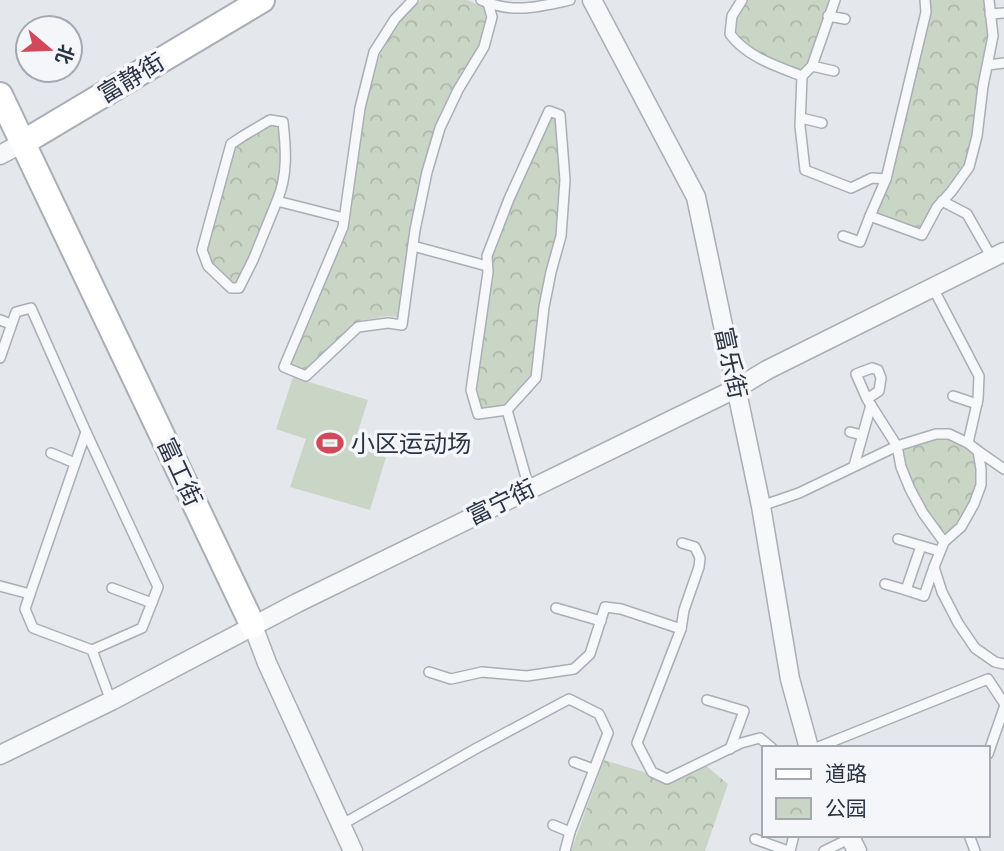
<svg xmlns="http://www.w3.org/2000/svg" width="1004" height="851" viewBox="0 0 1004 851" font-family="Poppins,'Noto Sans SC',sans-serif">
  <defs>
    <pattern id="park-crowns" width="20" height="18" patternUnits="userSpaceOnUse" patternTransform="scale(1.75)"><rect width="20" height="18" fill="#c9d6c5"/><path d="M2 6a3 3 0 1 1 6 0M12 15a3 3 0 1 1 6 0" fill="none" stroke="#adb8ab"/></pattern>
  </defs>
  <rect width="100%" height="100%" fill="#e4e7ec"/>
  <g fill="url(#park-crowns)">
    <polygon points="421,0 468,0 485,8 486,24 481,44 456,88 415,213 408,247 399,317 387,316 358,321 304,372 289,365 345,227 356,153 364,109 380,55 396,23"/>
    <path d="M746 0H831L810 66 803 73C778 63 748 55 733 33L735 19Z"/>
    <polygon points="929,0 985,0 989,37 978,84 973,136 965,166 946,192 932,205 921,231 874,215 889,179 930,14"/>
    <polygon points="550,113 558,117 563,179 559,235 534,376 506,408 480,411 474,391 489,257"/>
    <polygon points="271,123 280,124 285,158 280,189 239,286 231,287 209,266 204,250 233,146"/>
    <polygon points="936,436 949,436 977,453 978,485 959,526 944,538 911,487 899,447"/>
    <polygon points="604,760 650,774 668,782 705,765 728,784 705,851 571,851"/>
  </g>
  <polygon fill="#c9d6c5" points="293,377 368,400 353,447 386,457 370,510 290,487 306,439 276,429"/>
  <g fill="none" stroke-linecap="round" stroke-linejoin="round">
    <defs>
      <g id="lane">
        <polyline points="413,0 395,19 374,52 360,108 343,227 284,367 306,376 358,327 388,323 402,325 415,230 427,172 440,128 458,90 484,47 492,17 488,3"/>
        <path d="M481 0C512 14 539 7 570 0"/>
        <path d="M742 0 732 16 730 34C747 57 776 66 802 76L812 66 835 0"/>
        <polyline points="925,0 926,12 886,179 870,216 922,235 937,207 951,192 969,167 977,136 983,86 993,36 989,0"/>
        <polyline points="990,14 1004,13"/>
        <polyline points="828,16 845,19"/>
        <polyline points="988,65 1004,63"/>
        <polyline points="812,66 834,71"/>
        <polyline points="802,76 800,126 805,170 851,188 872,178 886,179"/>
        <polygon points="549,111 560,115 565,180 561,236 551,272 544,307 536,378 507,410 478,414 471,390 488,272 487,256 509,199"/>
        <polyline points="801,118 822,123"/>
        <path d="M277 201 253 260 239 288H231L208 266 202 250 231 144 243 136 270 120 283 122C286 149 288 175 277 201L344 218"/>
        <polyline points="942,201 967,214 992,258"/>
        <polyline points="843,236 860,242 870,216"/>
        <polyline points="413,246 487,266"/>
        <polyline points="933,288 979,376 978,399 968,443"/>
        <polyline points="0,320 11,324"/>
        <polyline points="0,358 16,312 31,308 86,432 158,587 142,628 92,650"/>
        <polyline points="953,396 977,404"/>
        <polyline points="867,399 879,391 881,378 878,370 872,368 856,374 867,399 897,446 901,467 910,489 923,513 944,542"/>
        <polyline points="507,410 529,488"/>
        <polyline points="850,432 862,435"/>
        <polyline points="51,453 75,463"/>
        <polyline points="854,466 871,405"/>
        <polyline points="1004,469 978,451 981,469 981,485 974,504 961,527 944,542 934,567 942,592 958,623 975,648 995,662 1004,664"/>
        <polyline points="761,506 799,493 897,446 936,434 949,434 968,443 978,451"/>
        <polyline points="898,539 939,551"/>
        <polyline points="682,543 695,547 700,558 699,567 684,610 681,629 637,743 652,772 667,779 741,743 760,738 772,748"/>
        <polyline points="885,584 906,590 921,546"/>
        <polyline points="0,586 30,594 25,609 33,628 92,650 111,701"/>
        <polyline points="112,588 152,603"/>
        <polyline points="906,590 924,596 934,567"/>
        <polyline points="30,594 86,432"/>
        <polyline points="556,608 601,621"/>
        <polyline points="429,672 451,679 482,672 527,676 574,669 590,654 605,607 621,609 681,629"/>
        <polyline points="707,700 744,711 730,749"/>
        <polyline points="816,748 988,679 1004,703"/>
        <polyline points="988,754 1004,708"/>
        <polyline points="574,762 593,769"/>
        <polyline points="341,825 477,748 569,699 599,714 608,733 570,832 565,851"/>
        <polyline points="553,825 570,832"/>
        <polyline points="969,835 975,851"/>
        <polyline points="755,839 788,851"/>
        <polyline points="790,851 794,835"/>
        <polyline points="824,851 851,838"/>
      </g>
      <g id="street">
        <polyline points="592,0 696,197 761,506 790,679 809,748"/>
        <polyline points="0,155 24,142"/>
        <polyline points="253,626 267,663 353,851"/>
        <polyline points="0,755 111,701 297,603 737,388 767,370 1004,252"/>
        <polyline points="849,835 857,851"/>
      </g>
      <g id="secondary">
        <polyline points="0,95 253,626"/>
        <polyline points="24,142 262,0"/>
      </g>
    </defs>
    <use href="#lane" stroke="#a9aeb7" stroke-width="12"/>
    <use href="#street" stroke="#a9aeb7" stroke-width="21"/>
    <use href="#secondary" stroke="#a9aeb7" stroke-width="28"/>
    <use href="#lane" stroke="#f7f8fa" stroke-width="9"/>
    <use href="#street" stroke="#f7f8fa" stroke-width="18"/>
    <use href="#secondary" stroke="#fff" stroke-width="24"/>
  </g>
  <defs>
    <symbol id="stadium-bare" viewBox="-9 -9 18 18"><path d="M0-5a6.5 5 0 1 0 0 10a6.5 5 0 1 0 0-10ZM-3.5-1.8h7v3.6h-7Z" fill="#d1495b" stroke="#f4f6f9" stroke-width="2.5" paint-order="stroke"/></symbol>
  </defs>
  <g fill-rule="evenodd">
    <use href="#stadium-bare" x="311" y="424" width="38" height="38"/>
  </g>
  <g text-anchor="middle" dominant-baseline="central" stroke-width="7" stroke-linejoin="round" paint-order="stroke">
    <g font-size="24" fill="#2b3445" stroke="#f4f6f9">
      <text transform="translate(131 78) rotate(-31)">富静街</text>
      <text transform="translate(731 363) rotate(78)">富乐街</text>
      <text transform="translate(180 472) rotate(65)">富工街</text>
      <text transform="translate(501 502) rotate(-26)">富宁街</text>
    </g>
    <g font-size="24" fill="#2b3445" stroke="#f4f6f9" text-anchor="start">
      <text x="351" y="443">小区运动场</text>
    </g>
  </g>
  <rect x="762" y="746" width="228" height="91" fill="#f4f6f9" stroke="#a4a8b1" stroke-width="2"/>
  <rect x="776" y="769" width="35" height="10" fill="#ffffff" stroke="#a4a8b1" stroke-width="2"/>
  <text x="825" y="781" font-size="21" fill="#2b3445">道路</text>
  <rect x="776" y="798" width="35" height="21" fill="url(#park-crowns)" stroke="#a4a8b1" stroke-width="2"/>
  <text x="825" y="816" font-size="21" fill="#2b3445">公园</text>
  <g transform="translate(49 49) rotate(109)"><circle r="33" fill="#f4f6f9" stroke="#a4a8b1" stroke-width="2"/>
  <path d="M0-5L12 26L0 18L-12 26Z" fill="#d1495b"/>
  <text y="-10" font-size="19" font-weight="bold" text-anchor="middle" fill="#2b3445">北</text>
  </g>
</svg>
